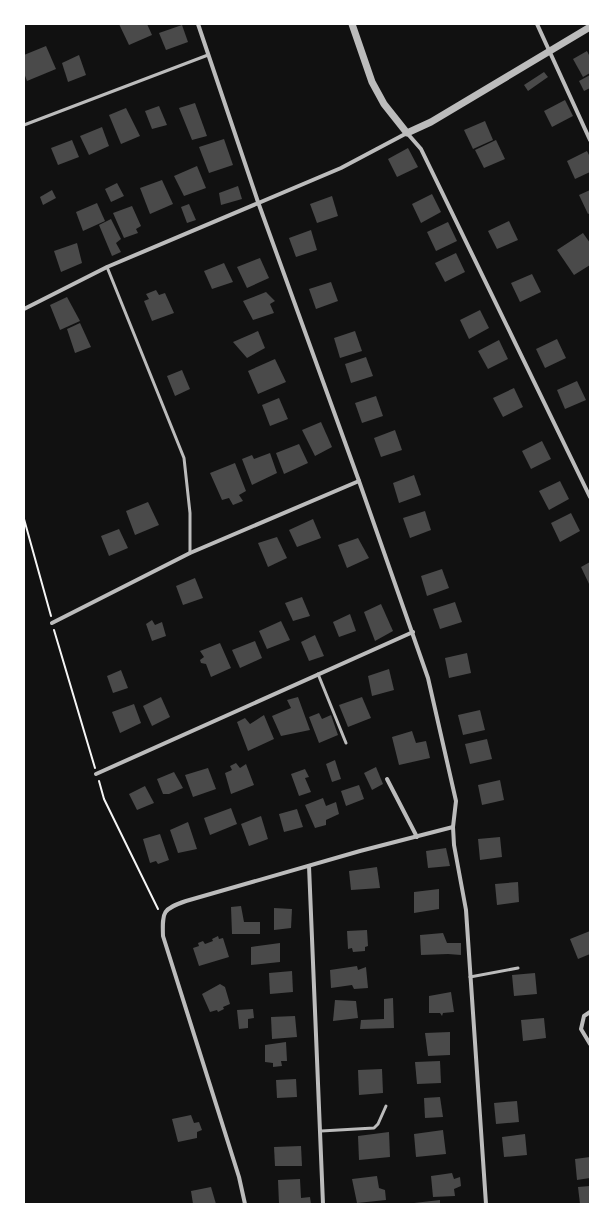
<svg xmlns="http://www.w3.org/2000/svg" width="614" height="1228" viewBox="0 0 614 1228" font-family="'Work Sans',sans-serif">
  <rect width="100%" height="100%" fill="#111"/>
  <g fill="#4a4a4a">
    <polygon points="119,24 147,24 152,35 129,45"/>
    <polygon points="182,25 188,42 166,50 159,33"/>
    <polygon points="46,46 56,69 27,81 24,73 24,55"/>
    <polygon points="587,51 590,57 590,73 583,77 573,59"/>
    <polygon points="79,55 86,75 68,82 62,63"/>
    <polygon points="544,72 548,77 528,91 524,85"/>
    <polygon points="590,75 590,88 584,91 579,81"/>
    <polygon points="565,100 573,116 552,127 544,111"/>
    <polygon points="195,103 207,136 192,140 179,108"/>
    <polygon points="159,106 167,125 152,129 145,111"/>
    <polygon points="126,108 140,136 121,144 109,115"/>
    <polygon points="485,121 493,140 473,149 464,130"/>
    <polygon points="102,127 109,146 89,155 80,136"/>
    <polygon points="224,139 233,165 209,173 199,147"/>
    <polygon points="72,140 79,157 58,165 51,148"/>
    <polygon points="496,140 505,159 484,168 475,150"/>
    <polygon points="408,148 418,167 397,177 388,159"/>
    <polygon points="587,151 590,157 590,172 575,179 567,161"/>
    <polygon points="197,166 206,188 184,196 174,176"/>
    <polygon points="162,180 173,204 150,214 140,188"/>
    <polygon points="117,183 124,196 111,202 105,189"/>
    <polygon points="238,186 242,199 221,205 219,193"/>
    <polygon points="52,190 56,198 43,205 40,197"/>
    <polygon points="590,190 590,213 588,214 579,195"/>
    <polygon points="432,194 441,212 421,223 412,204"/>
    <polygon points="332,196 338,216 317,223 310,204"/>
    <polygon points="97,203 105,221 83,231 76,212"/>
    <polygon points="189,204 196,220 187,223 181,207"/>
    <polygon points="132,206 141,226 136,229 138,233 124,238 113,213"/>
    <polygon points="111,219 121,239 116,243 121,252 112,256 99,225"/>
    <polygon points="509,221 518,240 497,249 488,231"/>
    <polygon points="448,222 457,241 436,251 427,232"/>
    <polygon points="311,230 317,250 296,257 289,238"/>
    <polygon points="583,233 590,243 590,265 574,275 557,250"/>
    <polygon points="77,243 82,263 61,272 54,251"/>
    <polygon points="456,253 465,272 445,282 435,263"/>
    <polygon points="260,258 269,278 247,288 237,267"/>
    <polygon points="224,263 233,282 212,289 204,271"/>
    <polygon points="532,274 541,292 520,302 511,283"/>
    <polygon points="331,282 338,301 316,309 309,289"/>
    <polygon points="156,290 159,295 165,293 174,313 152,321 144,301 149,299 146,294"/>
    <polygon points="266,292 275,301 270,304 274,313 253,320 243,301"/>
    <polygon points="67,297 80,321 60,330 50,305"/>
    <polygon points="480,310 489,328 469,339 460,320"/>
    <polygon points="80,323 91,347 75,353 67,329"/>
    <polygon points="258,331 265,348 247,358 233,342"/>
    <polygon points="355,331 362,351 340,358 334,338"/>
    <polygon points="557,339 566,358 545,368 536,349"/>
    <polygon points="499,340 508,359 488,369 478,351"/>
    <polygon points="366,357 373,376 351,383 345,364"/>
    <polygon points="275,359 286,382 258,394 248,371"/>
    <polygon points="182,370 190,389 175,396 167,376"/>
    <polygon points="577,381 586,400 565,409 557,390"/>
    <polygon points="514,388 523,407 503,417 493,398"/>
    <polygon points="376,396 383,416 362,423 355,403"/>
    <polygon points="279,398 288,419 270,426 262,405"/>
    <polygon points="321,422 332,447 315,456 302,430"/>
    <polygon points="395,430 402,450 381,457 374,438"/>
    <polygon points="542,441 551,459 531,469 522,451"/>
    <polygon points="299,444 308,463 284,474 276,453"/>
    <polygon points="270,453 277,473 252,485 242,459 252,455 254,459"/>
    <polygon points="235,463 246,491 239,495 243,501 233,505 229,498 222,500 210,473"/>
    <polygon points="414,475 421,495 399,503 393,483"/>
    <polygon points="560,481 569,499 549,510 539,491"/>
    <polygon points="148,502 159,525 135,535 126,511"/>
    <polygon points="425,511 431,530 410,538 403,518"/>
    <polygon points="571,513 580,531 560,542 551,523"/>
    <polygon points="313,519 321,538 297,547 289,530"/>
    <polygon points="119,529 128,548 109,556 101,536"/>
    <polygon points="277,537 287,558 268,567 258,543"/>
    <polygon points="358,538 369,558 347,568 338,545"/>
    <polygon points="590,562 590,586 581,567"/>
    <polygon points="442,569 449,588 427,596 421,576"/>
    <polygon points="195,578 203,598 183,605 176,586"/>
    <polygon points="302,597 310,616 293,621 285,603"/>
    <polygon points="455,602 462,622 440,629 433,609"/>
    <polygon points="381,604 393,631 375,641 364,612"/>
    <polygon points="350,614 356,631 339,637 333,622"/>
    <polygon points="152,620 155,625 162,622 166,636 152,641 146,624"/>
    <polygon points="281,621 290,640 267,649 259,631"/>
    <polygon points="315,635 324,656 309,661 301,642"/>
    <polygon points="255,641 262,658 240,668 232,650"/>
    <polygon points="220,643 231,668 211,677 206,664 201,663 200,660 204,657 200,651"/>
    <polygon points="467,653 471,673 449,678 445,658"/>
    <polygon points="389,669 394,690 372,696 368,676"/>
    <polygon points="121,670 128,688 113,693 107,676"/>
    <polygon points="161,697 170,717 152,726 143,706"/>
    <polygon points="298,697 310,730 281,736 272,716 291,708 287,700"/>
    <polygon points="362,697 371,718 348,727 339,705"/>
    <polygon points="134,704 141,723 120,733 112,712"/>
    <polygon points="480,710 485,730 463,735 458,715"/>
    <polygon points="319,713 322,719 331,715 338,735 319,743 309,717"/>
    <polygon points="264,715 274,739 248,751 237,722 245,718 250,724"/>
    <polygon points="412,731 416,743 426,741 430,758 399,765 392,737"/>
    <polygon points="487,739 492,759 470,764 465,744"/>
    <polygon points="335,760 341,779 332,782 326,764"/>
    <polygon points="236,763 240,768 246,764 254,785 231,794 225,773 232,770 230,766"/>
    <polygon points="376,767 383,784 372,790 364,773"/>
    <polygon points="208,768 216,789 193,797 185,775"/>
    <polygon points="305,769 309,777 305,778 311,792 299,796 291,774"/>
    <polygon points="174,772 183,788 169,794 163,794 157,779"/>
    <polygon points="500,780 504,800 482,805 478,785"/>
    <polygon points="359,785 364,799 346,806 341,791"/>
    <polygon points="145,786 154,803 137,810 129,794"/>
    <polygon points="323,798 326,806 336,802 339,814 326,820 326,825 315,828 305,805"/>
    <polygon points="231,808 237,824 210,835 204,818"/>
    <polygon points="297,809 303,827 284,832 279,814"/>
    <polygon points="261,816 268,839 249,846 241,824"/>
    <polygon points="188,822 197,849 178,853 170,830"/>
    <polygon points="160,834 169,860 158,864 156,861 150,863 143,839"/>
    <polygon points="500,837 502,857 480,860 478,839"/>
    <polygon points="446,848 450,866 428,868 426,851"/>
    <polygon points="377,867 380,888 351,890 349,871"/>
    <polygon points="518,882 519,902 497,905 495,884"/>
    <polygon points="439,889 439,909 414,913 414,892"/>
    <polygon points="241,906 244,922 260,922 260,934 232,934 231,907"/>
    <polygon points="274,908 292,909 291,928 274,930"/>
    <polygon points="367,930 368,946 365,947 365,951 353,952 352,948 348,949 347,931"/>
    <polygon points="590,931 590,954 578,959 570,939"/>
    <polygon points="443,933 447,943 461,943 461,955 448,954 421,955 420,935"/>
    <polygon points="218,936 219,939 223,938 229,957 199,966 193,948 199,946 198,943 203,941 205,944 213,941 212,939"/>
    <polygon points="280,943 280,962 251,965 251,947"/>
    <polygon points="357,966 358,970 366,967 368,988 354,989 352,985 331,988 330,970"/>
    <polygon points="292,971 293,992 270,994 269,973"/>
    <polygon points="535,973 537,994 514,996 512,975"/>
    <polygon points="220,984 225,987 230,1004 223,1007 224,1009 218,1012 217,1010 210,1012 202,994"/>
    <polygon points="451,992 454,1012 443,1013 442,1016 440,1013 429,1013 429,996"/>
    <polygon points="393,998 394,1028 360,1029 361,1020 384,1019 384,999"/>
    <polygon points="335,1000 356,1001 358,1018 333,1021"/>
    <polygon points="253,1009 254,1018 248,1019 248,1028 239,1029 237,1010"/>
    <polygon points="295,1016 297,1037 272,1039 271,1017"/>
    <polygon points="544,1018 546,1038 523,1041 521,1020"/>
    <polygon points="450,1032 450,1055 428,1056 425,1033"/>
    <polygon points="286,1042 287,1061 281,1061 282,1066 273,1067 273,1063 265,1062 265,1045"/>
    <polygon points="440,1061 441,1083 417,1084 415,1062"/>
    <polygon points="382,1069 383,1093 359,1095 358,1070"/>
    <polygon points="296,1079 297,1097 277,1098 276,1080"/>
    <polygon points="440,1097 443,1117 425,1118 424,1098"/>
    <polygon points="517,1101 519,1122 496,1124 494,1103"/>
    <polygon points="191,1115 194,1123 199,1122 202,1130 197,1132 197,1138 178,1142 172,1119"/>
    <polygon points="443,1130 446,1154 416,1157 414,1134"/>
    <polygon points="389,1132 390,1157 359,1160 358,1136"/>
    <polygon points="525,1134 527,1155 504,1157 502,1137"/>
    <polygon points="301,1146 302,1166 275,1166 274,1147"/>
    <polygon points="590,1157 590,1178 577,1180 575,1159"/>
    <polygon points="452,1173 454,1179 460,1177 461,1186 454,1189 455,1196 433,1197 431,1176"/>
    <polygon points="377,1176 379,1188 385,1190 386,1200 357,1203 352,1179"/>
    <polygon points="300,1179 301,1198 310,1197 311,1204 279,1204 278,1180"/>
    <polygon points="590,1186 590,1204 580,1204 578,1187"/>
    <polygon points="211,1187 216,1204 193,1204 191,1191"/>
    <polygon points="440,1200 440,1204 414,1204 414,1203"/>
  </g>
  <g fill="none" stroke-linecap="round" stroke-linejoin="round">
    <g stroke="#f5f5f5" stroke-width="2">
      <polyline points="24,519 51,616"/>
      <polyline points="54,630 95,768"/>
      <polyline points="99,781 104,799 158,909"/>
    </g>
    <g stroke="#bcbcbc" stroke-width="3">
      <polyline points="24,125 208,55"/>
      <polyline points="107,267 184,458 190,513 190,553"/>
      <polyline points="318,674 346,743"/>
      <polyline points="470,977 518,968"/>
      <polyline points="321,1131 374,1128 378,1124 386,1106"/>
    </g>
    <g stroke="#bcbcbc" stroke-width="4">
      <polyline points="198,24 258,202 359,481 428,678 456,801 453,827 454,845 466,910 486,1204"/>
      <polyline points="537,24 590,140"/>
      <polyline points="24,309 107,267 341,168 407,133 421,149 590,497"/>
      <polyline points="52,623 190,553 359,481"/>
      <polyline points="96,774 413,632"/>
      <polyline points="387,779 417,837"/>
      <polyline points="309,866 323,1204"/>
      <polyline points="590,1012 584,1016 581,1029 590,1044"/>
      <path d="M245 1204 239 1177 163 936C162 911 163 909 186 901L360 851 453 827"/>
    </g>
    <polyline stroke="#bcbcbc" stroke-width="7" points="352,24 372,82 384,104 407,133 431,122 590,27"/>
  </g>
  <rect width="614" height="1228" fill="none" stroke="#ffffff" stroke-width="50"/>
</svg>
